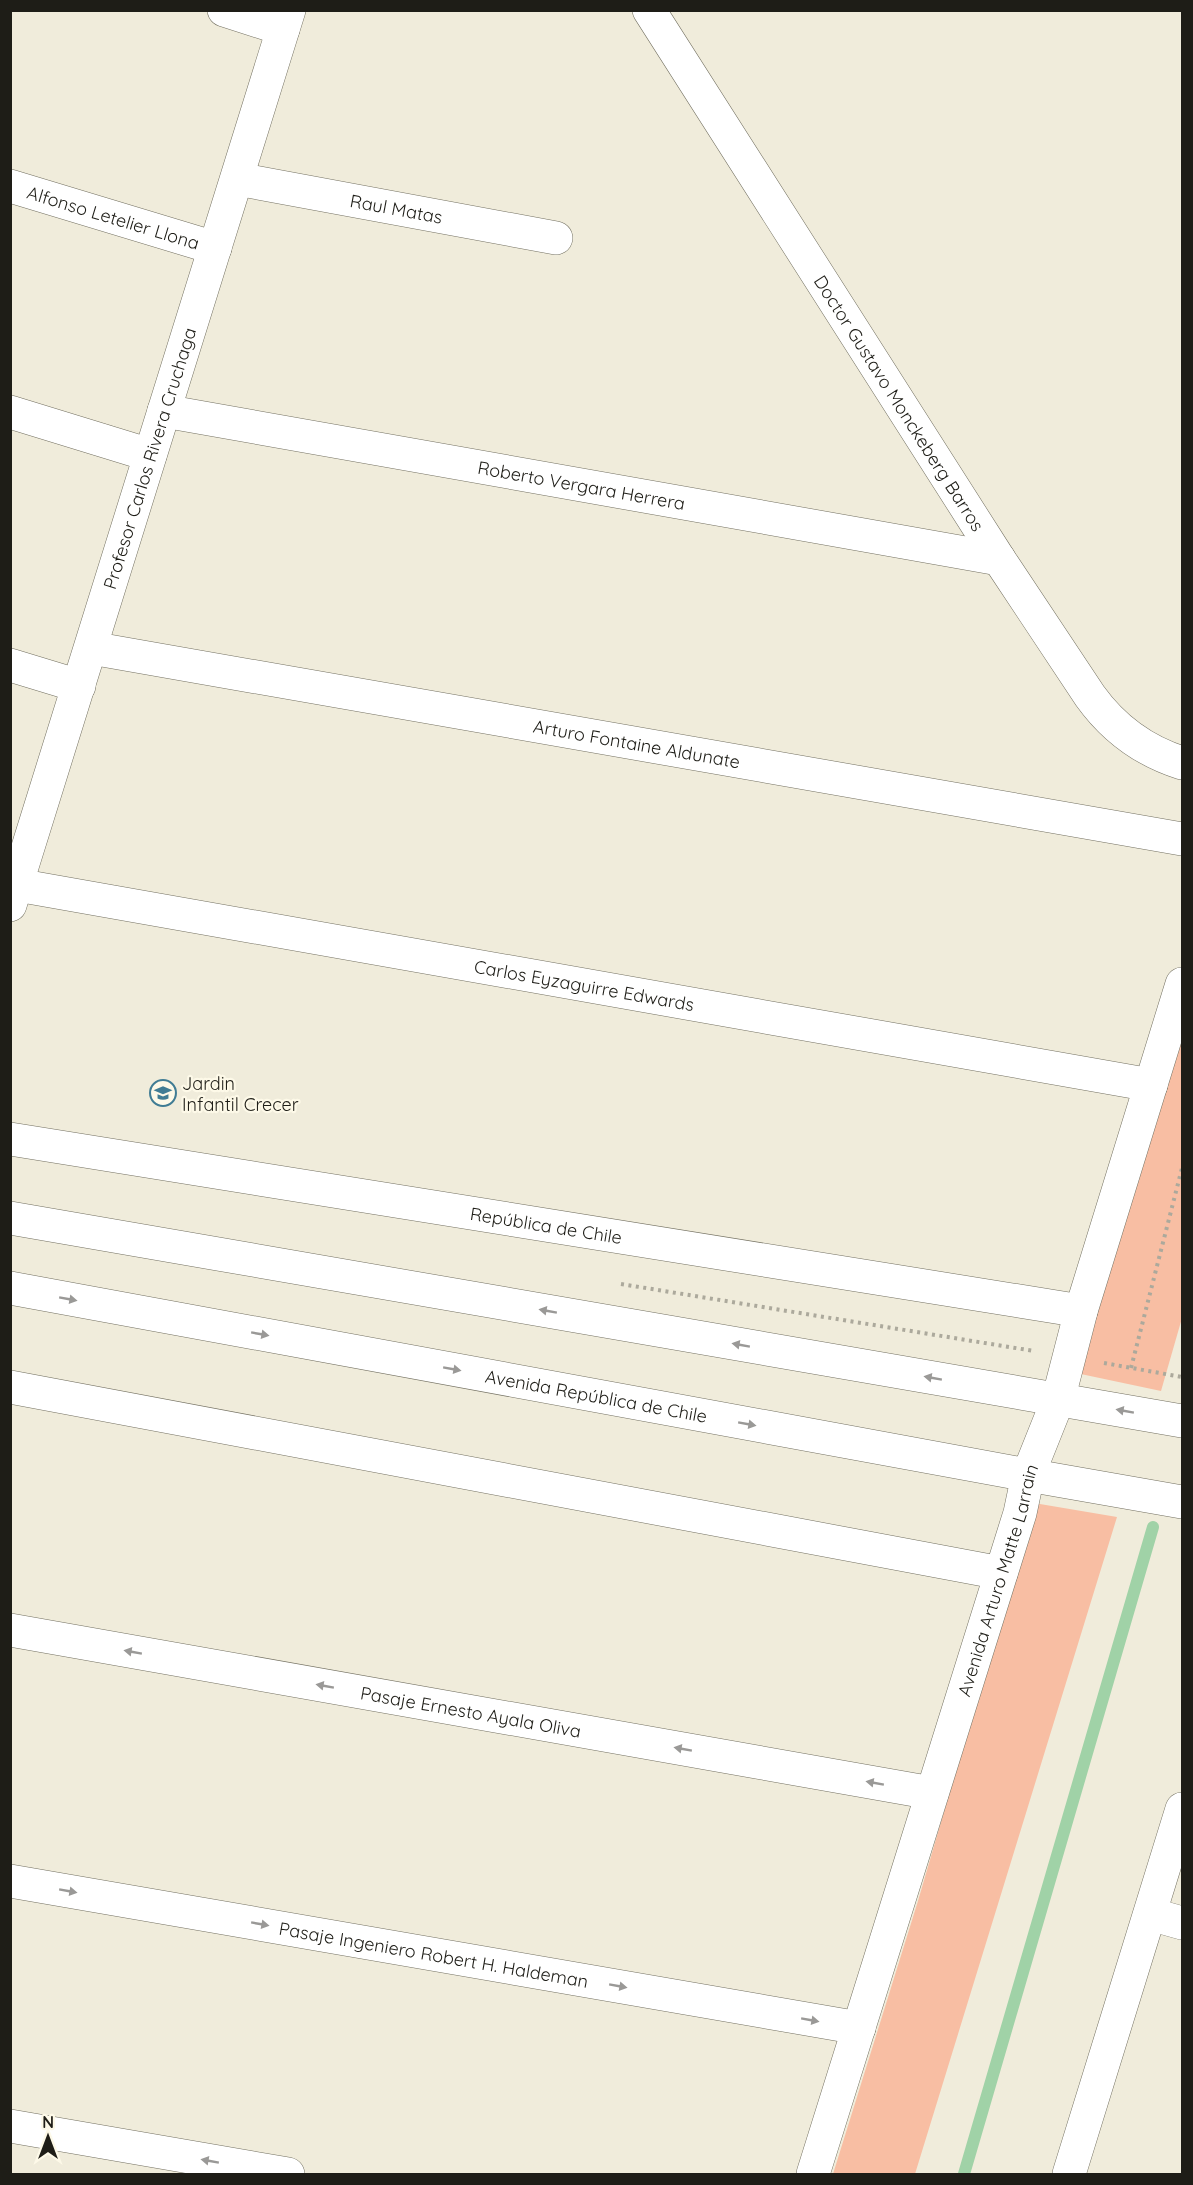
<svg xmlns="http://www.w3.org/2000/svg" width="1193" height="2185" viewBox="0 0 1193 2185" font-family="Quicksand,sans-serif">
  <rect width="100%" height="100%" fill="#f0ecdb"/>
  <g fill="#f8bea3">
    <polygon points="1182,1036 1182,1318 1161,1391 1076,1373"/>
    <polygon points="1034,1503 1117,1517 915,2174 833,2174 918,1901"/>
  </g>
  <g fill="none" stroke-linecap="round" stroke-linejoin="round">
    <polyline stroke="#a0d2a7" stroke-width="12" points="964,2174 1153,1527"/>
    <defs>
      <g id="minor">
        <polyline points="224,10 283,29"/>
        <path id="s1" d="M649 10 999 559 1090 696C1113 728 1144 751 1182 763"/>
        <path id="s2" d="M237 179 556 238"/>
        <path id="s3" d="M10 186 215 248"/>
        <path id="s4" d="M164 411 999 559"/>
        <polyline points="10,412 150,455"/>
        <path id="s5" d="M91 648 1182 839"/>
        <polyline points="10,665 79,686"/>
        <path id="s6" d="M17 885 1151 1085"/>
        <path id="s7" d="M10 905 289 10"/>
        <path id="s8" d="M10 1139 1081 1311"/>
        <polyline points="10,1218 1182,1421"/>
        <path id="s9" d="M10 1288 1028 1475 1182 1502"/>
        <polyline points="10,1387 1001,1573"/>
        <path id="s10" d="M10 1630 932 1793"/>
        <path id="s11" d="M10 1881 859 2028"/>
        <polyline points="1150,1914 1182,1923"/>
        <polyline points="10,2126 288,2174"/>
        <path id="s12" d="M813 2174 1020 1513 1028 1475 1058 1400 1081 1311 1182 984"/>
        <polyline points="1069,2174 1182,1809"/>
      </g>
    </defs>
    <use href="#minor" stroke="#737061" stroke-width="34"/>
    <g stroke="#aca99c" stroke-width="4" stroke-dasharray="3 4.5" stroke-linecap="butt">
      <polyline points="621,1284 1034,1351"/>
      <polyline points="1104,1363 1182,1377"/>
      <polyline points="1131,1368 1182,1168"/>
    </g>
    <use href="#minor" stroke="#fff" stroke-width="33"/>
  </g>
  <defs><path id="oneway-solid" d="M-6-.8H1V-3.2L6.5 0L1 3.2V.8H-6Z" transform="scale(1.5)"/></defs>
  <g fill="#9a9997">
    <use href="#oneway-solid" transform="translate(68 1299) rotate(10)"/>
    <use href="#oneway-solid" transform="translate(548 1311) rotate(-170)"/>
    <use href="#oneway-solid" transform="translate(260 1334) rotate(10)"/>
    <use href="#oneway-solid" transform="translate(741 1345) rotate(-170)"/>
    <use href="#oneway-solid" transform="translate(452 1369) rotate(10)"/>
    <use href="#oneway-solid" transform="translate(933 1378) rotate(-170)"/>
    <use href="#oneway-solid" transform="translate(1125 1411) rotate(-170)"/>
    <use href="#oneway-solid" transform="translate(747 1424) rotate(10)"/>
    <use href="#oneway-solid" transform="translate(133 1652) rotate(-170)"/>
    <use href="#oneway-solid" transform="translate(325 1686) rotate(-170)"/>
    <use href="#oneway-solid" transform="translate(683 1749) rotate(-170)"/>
    <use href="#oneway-solid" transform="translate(875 1783) rotate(-170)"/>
    <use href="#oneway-solid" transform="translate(68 1891) rotate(10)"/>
    <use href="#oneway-solid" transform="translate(260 1924) rotate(10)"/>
    <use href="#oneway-solid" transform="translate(618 1986) rotate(10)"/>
    <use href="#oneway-solid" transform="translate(810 2020) rotate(10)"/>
    <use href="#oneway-solid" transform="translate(210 2161) rotate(-170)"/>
  </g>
  <defs>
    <symbol id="school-ring" viewBox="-11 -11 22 22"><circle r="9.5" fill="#fdf9e8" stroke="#407c94" stroke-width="1.5"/><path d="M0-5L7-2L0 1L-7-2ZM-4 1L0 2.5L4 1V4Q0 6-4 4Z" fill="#407c94"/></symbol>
  </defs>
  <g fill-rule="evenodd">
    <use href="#school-ring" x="148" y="1078" width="30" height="30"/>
  </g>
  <g text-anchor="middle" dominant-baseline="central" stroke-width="4.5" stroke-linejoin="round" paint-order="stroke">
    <g font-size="18" fill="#1e1d17" stroke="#fdf9e8">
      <text stroke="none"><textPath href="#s2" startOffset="162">Raul Matas</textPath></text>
      <text stroke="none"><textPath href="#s3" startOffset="108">Alfonso Letelier Llona</textPath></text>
      <text stroke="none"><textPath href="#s1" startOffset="466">Doctor Gustavo Monckeberg Barros</textPath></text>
      <text stroke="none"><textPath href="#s7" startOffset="468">Profesor Carlos Rivera Cruchaga</textPath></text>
      <text stroke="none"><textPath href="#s4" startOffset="424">Roberto Vergara Herrera</textPath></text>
      <text stroke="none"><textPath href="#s5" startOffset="554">Arturo Fontaine Aldunate</textPath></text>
      <text stroke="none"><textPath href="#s6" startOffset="576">Carlos Eyzaguirre Edwards</textPath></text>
      <text stroke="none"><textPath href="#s8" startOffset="543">República de Chile</textPath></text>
      <text stroke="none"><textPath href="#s9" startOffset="596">Avenida República de Chile</textPath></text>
      <text stroke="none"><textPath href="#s12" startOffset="622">Avenida Arturo Matte Larrain</textPath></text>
      <text stroke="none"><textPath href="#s10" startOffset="468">Pasaje Ernesto Ayala Oliva</textPath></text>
      <text stroke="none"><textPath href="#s11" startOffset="430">Pasaje Ingeniero Robert H. Haldeman</textPath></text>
    </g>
    <g font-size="18" fill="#1e1d17" stroke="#fdf9e8" text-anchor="start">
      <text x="182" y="1083">Jardin<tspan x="182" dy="21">Infantil Crecer</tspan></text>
    </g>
  </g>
  <rect width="1193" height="2185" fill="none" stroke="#1e1d17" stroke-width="24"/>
  <g transform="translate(48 2137)" stroke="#fdf9e8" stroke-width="4.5" paint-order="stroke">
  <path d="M0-4.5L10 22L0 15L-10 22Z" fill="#1e1d17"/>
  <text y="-9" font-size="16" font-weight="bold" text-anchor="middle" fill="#1e1d17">N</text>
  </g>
</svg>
